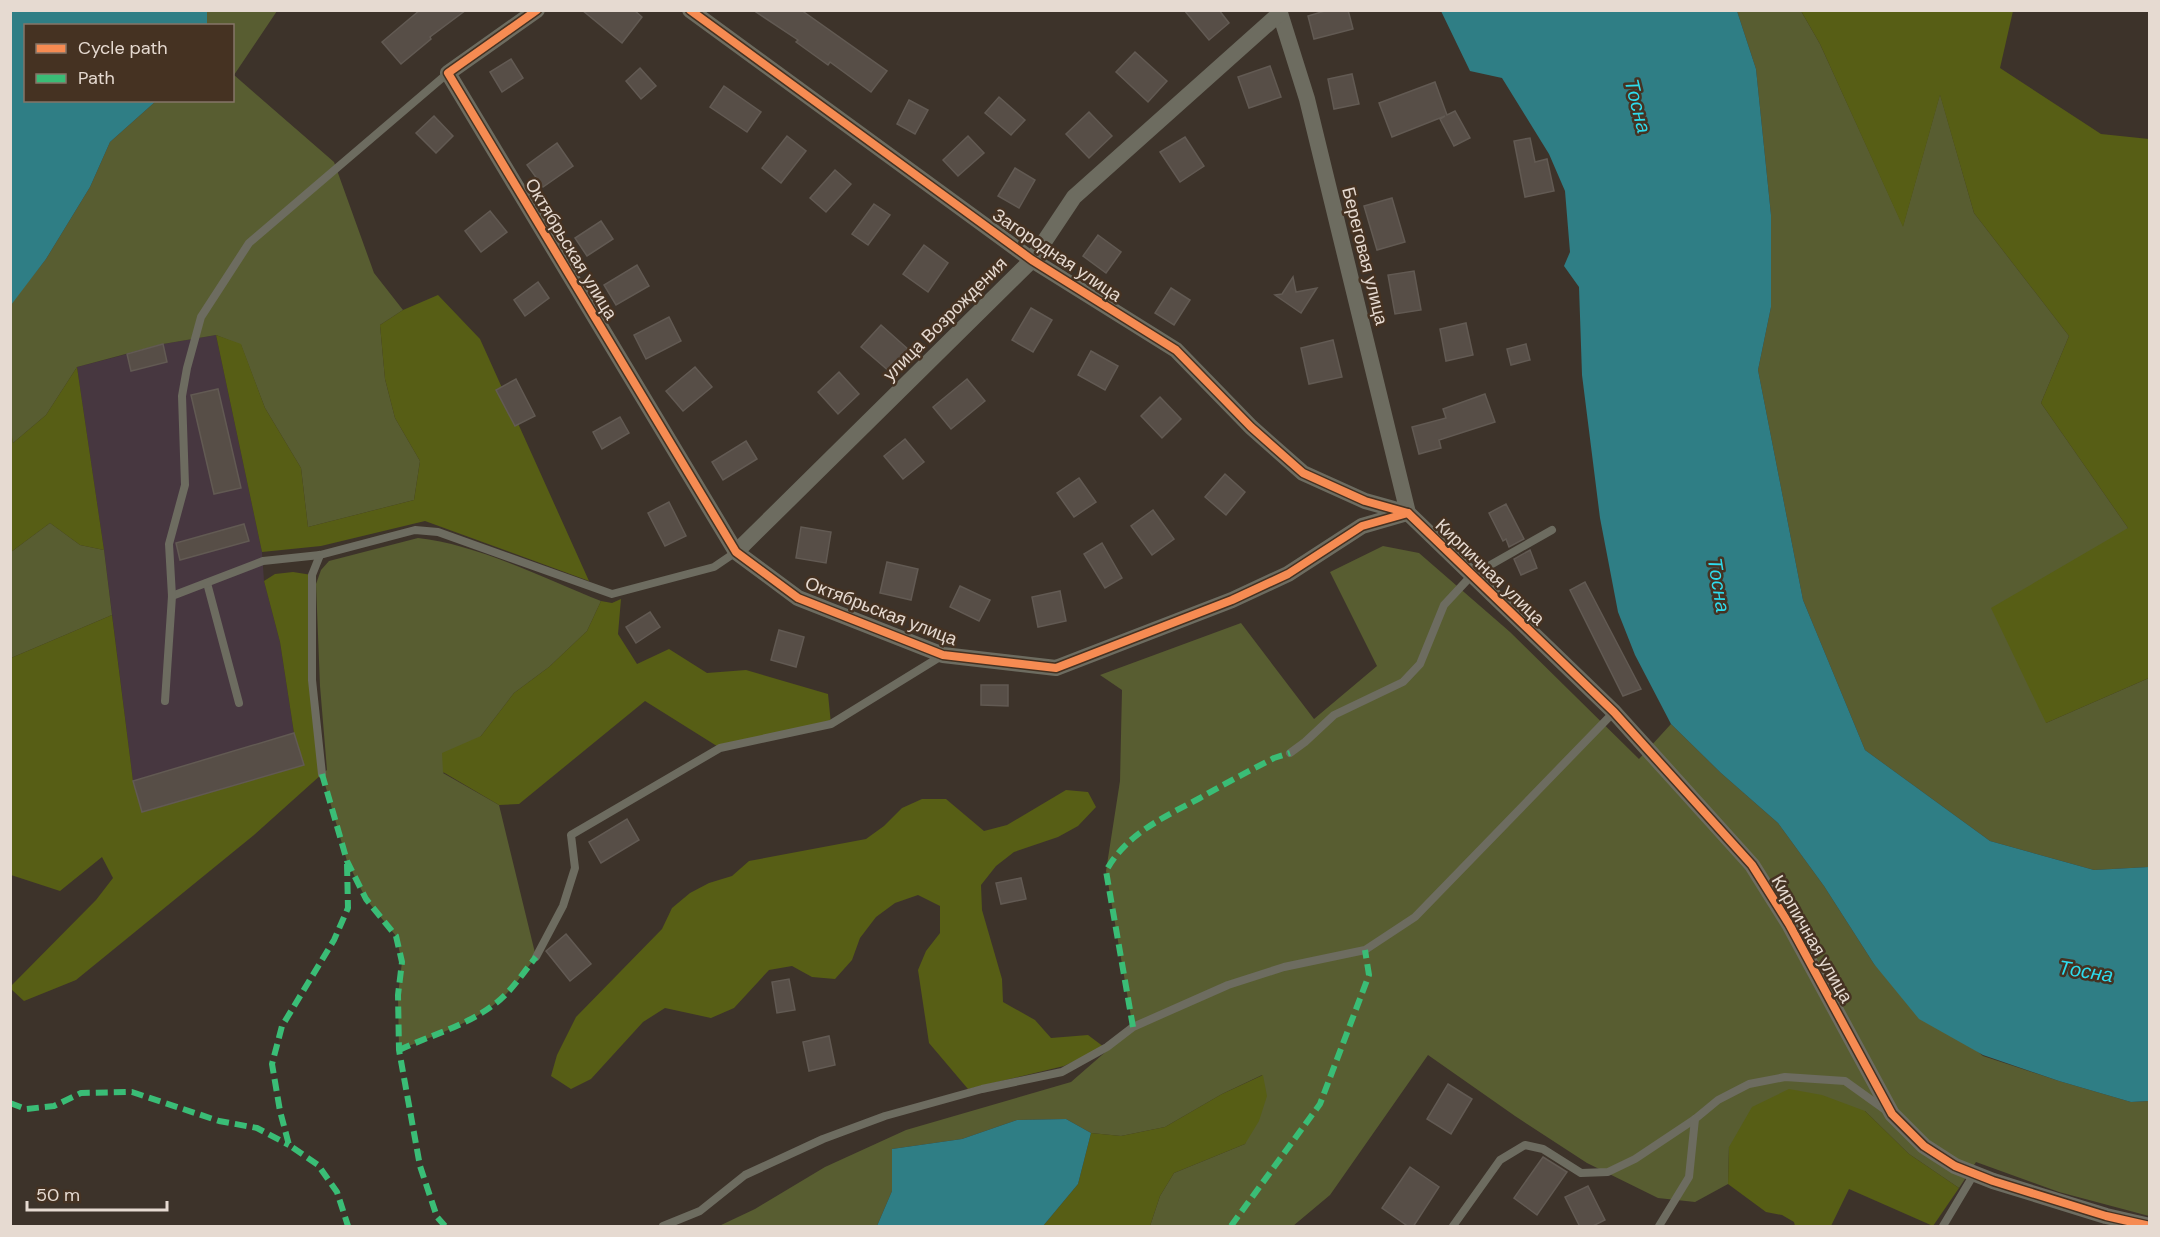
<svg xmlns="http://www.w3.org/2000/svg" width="2160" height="1237" viewBox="0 0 2160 1237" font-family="'DM Sans',sans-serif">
  <rect width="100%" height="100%" fill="#3d332a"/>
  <polygon fill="#473740" points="216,335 262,552 264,581 280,642 294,733 133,781 104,550 77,367 127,354 132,371 167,362 163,344"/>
  <g fill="#585d31">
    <polygon points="207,11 277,11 234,75 334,162 374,273 403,310 380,325 385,379 395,418 420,461 414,500 308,527 301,468 265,408 241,345 216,335 163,344 77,367 46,415 13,443 10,428 10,305 46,259 90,187 110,142 156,101 232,100 232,26 207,25"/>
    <polygon points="1737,11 1801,11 1820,44 1903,226 1940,94 1974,213 2069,336 2041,403 2128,528 2046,723 2149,678 2149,867 2094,870 1990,841 1865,750 1803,600 1758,370 1771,307 1771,215 1756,69"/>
    <polygon points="50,523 80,545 104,550 112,615 11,658 11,552"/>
    <path d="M418 538C476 544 546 579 601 601L587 631 549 667 514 693 481 736 443 773 499 805 536 957C522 974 510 994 492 1006 465 1026 430 1037 399 1050L398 995 402 962 396 936 366 899 347 861 322 774 327 770 320 686 316 584 321 570 329 561Z"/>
    <polygon points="1383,546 1419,553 1510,632 1639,759 1671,724 1721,773 1778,823 1824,886 1874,964 1983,1056 2059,1081 2131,1102 2149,1101 2149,1216 2059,1192 1976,1162 1959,1188 1909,1154 1865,1111 1729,1147 1728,1184 1695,1202 1658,1198 1587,1163 1515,1116 1428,1055 1330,1195 1293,1226 1150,1226 1160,1196 1174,1173 1245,1144 1262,1075 1222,1094 1165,1127 1121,1136 1091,1133 1066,1119 1017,1120 962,1139 892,1149 892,1191 877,1226 719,1226 755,1209 825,1167 906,1130 1071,1082 1133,1028 1106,871 1120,781 1122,690 1100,675 1241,623 1314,719 1377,666 1330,572"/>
  </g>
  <g fill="#575e15">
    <polygon points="1801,11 2013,11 2000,68 2101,134 2149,139 2149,678 2046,723 1991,608 2128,528 2041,403 2069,336 1974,213 1940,95 1903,227 1820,44"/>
    <polygon points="438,295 480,339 589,581 425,521 321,546 262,552 216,335 241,344 265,408 301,468 308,527 414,500 420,461 395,418 385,379 380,325 403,310"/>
    <polygon points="77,367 104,550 80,545 50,523 11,552 11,428 13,443 46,415"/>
    <polygon points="293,572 312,575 312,680 322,774 254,835 76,980 24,1001 11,989 11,986 96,900 113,878 102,857 60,891 11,875 11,658 112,615 133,781 143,812 303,765 294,733 280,642 264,581 275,574"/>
    <polygon points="621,599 618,634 637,664 669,649 707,673 746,670 828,694 831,724 720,748 645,701 519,804 499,805 443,772 442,753 481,736 514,693 549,667 587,631 601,601 612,603"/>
    <polygon points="1066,790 1088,792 1096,807 1078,826 1058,837 1014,852 996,866 981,885 982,910 1002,979 1003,1002 1035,1020 1051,1038 1088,1035 1104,1047 1064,1066 968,1089 929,1043 918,970 926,951 940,933 940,906 918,895 895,903 876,917 860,938 852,960 835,979 812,977 792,966 769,970 734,1008 711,1018 665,1008 643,1022 591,1079 571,1089 551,1076 557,1055 576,1017 662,929 672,908 690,893 709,883 732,876 749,861 866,839 884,826 902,808 922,799 946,799 984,831 1007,825"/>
    <polygon points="1263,1075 1267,1096 1259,1121 1245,1144 1174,1173 1160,1196 1150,1226 1043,1226 1078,1184 1091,1133 1121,1136 1165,1127 1222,1094"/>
    <polygon points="1789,1089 1822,1095 1865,1111 1909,1154 1959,1188 1933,1226 1849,1189 1831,1226 1795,1226 1794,1222 1782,1215 1766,1212 1728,1184 1729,1147 1752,1107"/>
  </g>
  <g fill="#2f7e85">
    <polygon points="11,10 207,11 207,25 26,26 26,100 156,101 110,142 90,187 46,259 11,305"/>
    <polygon points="1441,11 1737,11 1756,69 1771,215 1771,307 1758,370 1803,600 1865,750 1990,841 2094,870 2149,867 2149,1101 2131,1102 2059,1081 1983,1055 1919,1019 1874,964 1824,886 1778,823 1721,773 1671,724 1635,655 1618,612 1600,518 1582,375 1579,287 1564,266 1570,252 1565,191 1549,154 1502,78 1470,71"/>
    <polygon points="1066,1119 1091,1133 1078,1184 1043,1226 873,1226 877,1226 892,1191 892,1149 962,1139 1017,1120"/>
  </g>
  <g fill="#574e47" stroke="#625a53" stroke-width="1.5">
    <polygon points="420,10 466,10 430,37 431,39 401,64 382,42"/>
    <polygon points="582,10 634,10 642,17 622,43"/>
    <polygon points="753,10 801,10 887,71 871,92 830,62 828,65 796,42 798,40"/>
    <polygon points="1184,10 1219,10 1229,23 1209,40"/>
    <polygon points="1328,10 1348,10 1353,29 1314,39 1308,16"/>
    <polygon points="1135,52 1167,81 1148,102 1116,72"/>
    <polygon points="511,59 523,78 502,92 490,72"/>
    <polygon points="1270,66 1281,97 1249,108 1238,77"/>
    <polygon points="640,68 656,86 641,99 626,81"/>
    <polygon points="1352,74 1359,104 1334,109 1328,79"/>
    <polygon points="1435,82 1447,115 1455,111 1470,138 1454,146 1440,119 1445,116 1392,137 1379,103"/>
    <polygon points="724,86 761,112 747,132 710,107"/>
    <polygon points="999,97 1025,120 1011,135 985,113"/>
    <polygon points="909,100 928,110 915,134 897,124"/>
    <polygon points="1089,112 1112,136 1089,158 1066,134"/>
    <polygon points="434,116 453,136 436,153 416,133"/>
    <polygon points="787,136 806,151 781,183 762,168"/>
    <polygon points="968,136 984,153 958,176 943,160"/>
    <polygon points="1185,137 1204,166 1180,182 1160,152"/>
    <polygon points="1530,138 1535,162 1547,159 1554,191 1525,197 1514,141"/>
    <polygon points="557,143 573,166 543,187 527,165"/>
    <polygon points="1015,168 1035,180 1019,208 998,196"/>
    <polygon points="835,170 851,184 826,212 810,198"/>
    <polygon points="1392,198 1405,242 1377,250 1364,206"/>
    <polygon points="874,204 890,215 868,245 852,234"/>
    <polygon points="490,211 507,232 481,252 465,231"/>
    <polygon points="601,221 613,239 587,256 575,238"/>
    <polygon points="1098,235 1121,252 1106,273 1083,256"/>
    <polygon points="924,245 948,263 928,292 903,274"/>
    <polygon points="637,265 649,286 616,305 604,285"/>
    <polygon points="1414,271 1421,310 1395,314 1388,275"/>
    <polygon points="1293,277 1296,292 1317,288 1301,313 1275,295 1282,294"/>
    <polygon points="538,282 549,298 525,316 514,300"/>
    <polygon points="1171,288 1190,300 1174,325 1155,313"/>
    <polygon points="1031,308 1052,320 1033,352 1012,340"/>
    <polygon points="669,317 681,341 646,359 634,335"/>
    <polygon points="1466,323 1473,355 1446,361 1440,329"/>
    <polygon points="881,325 909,350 890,372 861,347"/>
    <polygon points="1333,340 1342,377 1309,384 1301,348"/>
    <polygon points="163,344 167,362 131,371 127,354"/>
    <polygon points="1526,344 1530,360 1511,365 1507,349"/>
    <polygon points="1091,351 1118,366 1105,390 1078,375"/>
    <polygon points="695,367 712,387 683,411 666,391"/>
    <polygon points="839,372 859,394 838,414 818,392"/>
    <polygon points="516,379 535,416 515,426 496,390"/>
    <polygon points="967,379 985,401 951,429 933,407"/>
    <polygon points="218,389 241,488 214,494 191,395"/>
    <polygon points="1485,394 1495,422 1439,440 1441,448 1419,454 1412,427 1446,418 1443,409"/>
    <polygon points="1160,397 1181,419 1162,438 1141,416"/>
    <polygon points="620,417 629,433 602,449 593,432"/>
    <polygon points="905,439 924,462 903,479 884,456"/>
    <polygon points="746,441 757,459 723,480 712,462"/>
    <polygon points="1225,474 1245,492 1226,515 1205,497"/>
    <polygon points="1079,478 1096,502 1074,517 1057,493"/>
    <polygon points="669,502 686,536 665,546 648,513"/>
    <polygon points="1506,504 1524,539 1509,547 1506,539 1503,541 1489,513"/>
    <polygon points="1153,510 1174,539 1152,555 1131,526"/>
    <polygon points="244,524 249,541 180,560 176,543"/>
    <polygon points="801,527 831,532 826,563 796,558"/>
    <polygon points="1102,543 1122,578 1105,588 1084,554"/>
    <polygon points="1530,550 1537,568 1521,575 1514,559"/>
    <polygon points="887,562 918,569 911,600 880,593"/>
    <polygon points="1585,582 1641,689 1623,696 1570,590"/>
    <polygon points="960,586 990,600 979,621 950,607"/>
    <polygon points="1060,591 1066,621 1038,627 1032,597"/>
    <polygon points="650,612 660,627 636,643 626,627"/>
    <polygon points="779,630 804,637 796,667 771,660"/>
    <polygon points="981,685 1008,685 1008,706 981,705"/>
    <polygon points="294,733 304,765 142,812 133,781"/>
    <polygon points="627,819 639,840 601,863 589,842"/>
    <polygon points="1021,878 1026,899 1001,904 996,883"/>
    <polygon points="566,934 591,964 570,981 546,951"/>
    <polygon points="789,979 795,1010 777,1013 772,982"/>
    <polygon points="829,1036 835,1065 809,1071 803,1042"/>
    <polygon points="1448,1084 1472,1099 1451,1134 1427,1119"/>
    <polygon points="1543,1157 1567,1172 1537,1215 1514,1198"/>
    <polygon points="1410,1167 1439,1187 1413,1227 1409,1227 1382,1208"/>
    <polygon points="1588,1186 1605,1220 1591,1227 1580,1227 1565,1197"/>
  </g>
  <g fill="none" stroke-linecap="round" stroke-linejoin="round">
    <g stroke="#6d6c60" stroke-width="8">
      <polyline points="320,555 312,575 312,680 322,774"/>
      <polyline points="207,583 239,703"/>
      <polyline points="172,596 263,561 320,555 415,530 438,532 612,594 714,567 736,552"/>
      <polyline points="165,701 172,596 169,544 185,485 182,396 187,368 201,317 249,243 448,73"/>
      <polyline points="1290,753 1305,742 1334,715 1403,682 1420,664 1444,605 1471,576 1552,530"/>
      <polyline points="536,957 563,906 575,868 571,835 720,748 831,724 943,655"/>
      <polyline points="663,1226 700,1211 745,1175 823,1139 885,1116 982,1089 1062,1072 1107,1047 1133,1027 1228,985 1284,967 1365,950 1415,917 1614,712"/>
      <polyline points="1453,1226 1500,1160 1525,1145 1543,1149 1581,1173 1608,1172 1635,1159 1695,1119 1718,1100 1749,1084 1785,1077 1845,1081 1884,1109"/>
      <polyline points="1659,1226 1689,1177 1695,1119"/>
      <polyline points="1943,1226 1974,1174"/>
    </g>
    <g stroke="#6d6c60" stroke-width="16">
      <polyline points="537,10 448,73 736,552 798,598 943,655 1056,668 1232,600 1288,574 1362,526 1407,513"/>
      <polyline points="690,10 1032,260 1176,350 1251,427 1303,473 1365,501 1408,513 1614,712 1752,865 1789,924 1892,1114 1924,1146 1955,1166 1993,1181 2106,1216 2150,1226"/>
      <polyline points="1279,10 1307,99 1408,513"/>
      <polyline points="736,552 1032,260 1074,197 1280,13"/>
    </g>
    <g stroke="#3abd76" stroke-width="6" stroke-dasharray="12 6" stroke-linecap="butt">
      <polyline points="322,774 347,861 366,899 396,936 402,962 398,995 399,1050 420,1166 437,1217 445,1226"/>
      <polyline points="347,864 348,908 334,940 282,1026 272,1064 280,1111 289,1145 318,1165 337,1192 348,1226"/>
      <path d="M1133 1027 1106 871C1126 834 1164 817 1200 798 1224 784 1249 771 1274 758L1290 753"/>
      <path d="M399 1050C429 1036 465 1026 492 1006 510 994 522 974 536 957"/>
      <polyline points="10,1103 26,1109 54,1106 81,1093 132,1092 219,1121 257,1128 289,1145"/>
      <polyline points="1231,1226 1320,1104 1369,975 1365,950"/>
    </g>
    <defs>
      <g id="cycleway">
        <polyline points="537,10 448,73 736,552 798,598 943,655 1056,668 1232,600 1288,574 1362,526 1408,513"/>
        <polyline points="690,10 1032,260 1176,350 1251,427 1303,473 1365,501 1408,513 1614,712 1752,865 1789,924 1892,1114 1924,1146 1955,1166 1993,1181 2106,1216 2150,1226"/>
      </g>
    </defs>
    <use href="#cycleway" stroke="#453222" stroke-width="11"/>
    <use href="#cycleway" stroke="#f68b52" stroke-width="8"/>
  </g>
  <g text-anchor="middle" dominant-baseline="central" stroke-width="5" stroke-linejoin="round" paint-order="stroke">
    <g font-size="18" fill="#e6dad1" stroke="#453222">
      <text transform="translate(571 249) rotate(59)">Октябрьская улица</text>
      <text transform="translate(1057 255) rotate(34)">Загородная улица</text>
      <text transform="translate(1365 256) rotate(76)">Береговая улица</text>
      <text transform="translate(945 319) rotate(-45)">улица Возрождения</text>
      <text transform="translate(1490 572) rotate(44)">Кирпичная улица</text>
      <text transform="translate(881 611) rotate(21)">Октябрьская улица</text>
      <text transform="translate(1812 939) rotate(60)">Кирпичная улица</text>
    </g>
    <g font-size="20" font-style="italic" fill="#2edced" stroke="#453222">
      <text transform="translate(1638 106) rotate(76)">Тосна</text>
      <text transform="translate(1719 585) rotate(81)">Тосна</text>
      <text transform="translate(2086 971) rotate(9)">Тосна</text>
    </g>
  </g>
  <rect width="2160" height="1237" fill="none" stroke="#e6dad1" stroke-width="24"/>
  <rect x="24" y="24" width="210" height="78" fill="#453222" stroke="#857568" stroke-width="1.5"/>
  <rect x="36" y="44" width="30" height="9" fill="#f68b52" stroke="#857568" stroke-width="1.5"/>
  <text x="78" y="54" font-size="18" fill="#e6dad1">Cycle path</text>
  <rect x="36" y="74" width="30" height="9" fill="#3abd76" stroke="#857568" stroke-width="1.5"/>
  <text x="78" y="84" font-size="18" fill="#e6dad1">Path</text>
  <path d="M27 1201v9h140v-9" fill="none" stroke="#e6dad1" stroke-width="3"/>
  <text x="36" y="1201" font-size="18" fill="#e6dad1" stroke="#453222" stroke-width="4.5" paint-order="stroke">50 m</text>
</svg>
